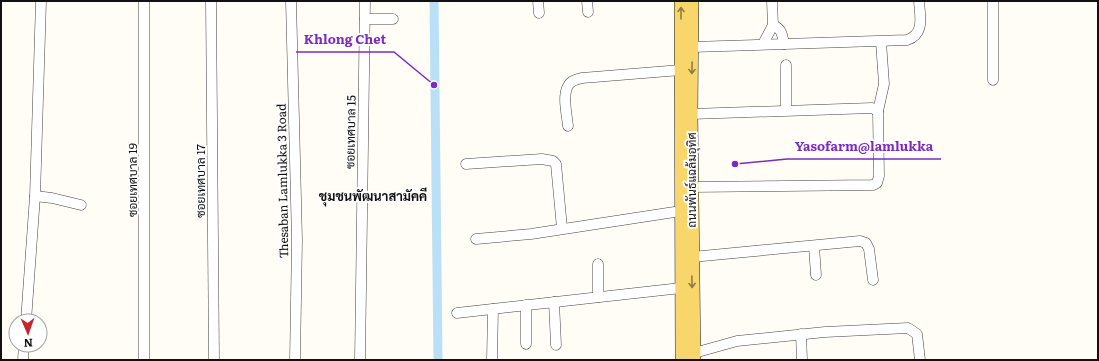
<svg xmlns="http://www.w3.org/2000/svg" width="1099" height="361" viewBox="0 0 1099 361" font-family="Literata,Sarabun,serif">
  <rect width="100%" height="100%" fill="#fffdf5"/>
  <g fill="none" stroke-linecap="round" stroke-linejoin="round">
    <polyline stroke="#b9e0f7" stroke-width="9" points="434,1 438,360"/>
    <defs>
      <g id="minor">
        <polyline points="144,1 144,360"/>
        <polyline points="211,1 214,360"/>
        <polyline points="291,1 297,240 295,360"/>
        <polyline points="538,1 539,13"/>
        <polyline points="587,1 588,12"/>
        <polyline points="365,19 393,19"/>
        <path d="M773 25C782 29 782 34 784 44"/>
        <polyline points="763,44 773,25 772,1"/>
        <path d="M692 47 907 40C925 34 920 17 919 1"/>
        <polyline points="993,80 993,1"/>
        <polyline points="786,110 786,65"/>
        <polyline points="691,114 872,108 878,111"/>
        <path d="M568 126C567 115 562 96 568 86 570 81 577 79 582 78L681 70"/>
        <polyline points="466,164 542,159 553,161 556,164 562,228"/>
        <polyline points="691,187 873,185 877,183 879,176 878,111 884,84 881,42"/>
        <polyline points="35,196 52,198 81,205"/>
        <polyline points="476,239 531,234 681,211"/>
        <polyline points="814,246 816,275"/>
        <polyline points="692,257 860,241 866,243 869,249 873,280"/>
        <polyline points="598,297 598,264"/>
        <polyline points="554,302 556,345"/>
        <polyline points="457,313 681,288"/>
        <polyline points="26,321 35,196 41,1"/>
        <polyline points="801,334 802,360"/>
        <polyline points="526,344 526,305"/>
        <polyline points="694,353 737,341 825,332 908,328 917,334 920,360"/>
        <polyline points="23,360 24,345"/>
        <polyline points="360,360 365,1"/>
        <polyline points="492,360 493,309"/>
      </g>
      <g id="major">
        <polyline points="681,1 682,360"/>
        <polyline points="692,1 691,114 694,360"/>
      </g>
    </defs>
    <use href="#minor" stroke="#444" stroke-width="11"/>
    <use href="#major" stroke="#222" stroke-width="14"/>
    <use href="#minor" stroke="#fff" stroke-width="10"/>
    <use href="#major" stroke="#f9d66b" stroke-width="13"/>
  </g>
  <defs><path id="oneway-shaft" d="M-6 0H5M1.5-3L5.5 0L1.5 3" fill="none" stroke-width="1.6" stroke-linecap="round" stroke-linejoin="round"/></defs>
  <g stroke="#917d42">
    <use href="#oneway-shaft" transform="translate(681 13) rotate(-90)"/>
    <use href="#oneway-shaft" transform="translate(692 68) rotate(91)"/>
    <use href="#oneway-shaft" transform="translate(692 282) rotate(89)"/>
  </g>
  <g text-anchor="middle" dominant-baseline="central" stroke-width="4" stroke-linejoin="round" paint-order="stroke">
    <g font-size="12" fill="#111" stroke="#fff">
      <text transform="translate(350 132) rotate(-89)">ซอยเทศบาล 15</text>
      <text transform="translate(132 180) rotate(-90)">ซอยเทศบาล 19</text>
      <text transform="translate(691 180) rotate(-90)">ถนนพันธ์แฉล้มอุทิศ</text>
      <text transform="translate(200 181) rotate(-90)">ซอยเทศบาล 17</text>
      <text transform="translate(282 181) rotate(-91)">Thesaban Lamlukka 3 Road</text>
    </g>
    <g font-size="13" font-weight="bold" fill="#111" stroke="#fff">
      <text x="373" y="195">ชุมชนพัฒนาสามัคคี</text>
    </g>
  </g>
  <path fill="none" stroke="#7b2cbf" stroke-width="1.5" d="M434 85L394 52H296M735 164L787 159H941"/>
  <g fill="#7b2cbf" stroke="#fff" stroke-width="1.5">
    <circle cx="434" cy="85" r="4"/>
    <circle cx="735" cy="164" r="4"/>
  </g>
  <g font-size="13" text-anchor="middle" font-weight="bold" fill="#7b2cbf" stroke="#fff" stroke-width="4" stroke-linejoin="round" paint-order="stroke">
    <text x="345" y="44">Khlong Chet</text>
    <text x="864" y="151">Yasofarm@lamlukka</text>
  </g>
  <rect width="1099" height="361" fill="none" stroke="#111111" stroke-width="4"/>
  <g transform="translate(28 333) rotate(178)"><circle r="19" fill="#ffffff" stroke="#a0a0a0"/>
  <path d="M0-3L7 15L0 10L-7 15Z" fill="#c4262e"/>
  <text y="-6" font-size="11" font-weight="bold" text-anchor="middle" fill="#111111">N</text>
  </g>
</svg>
